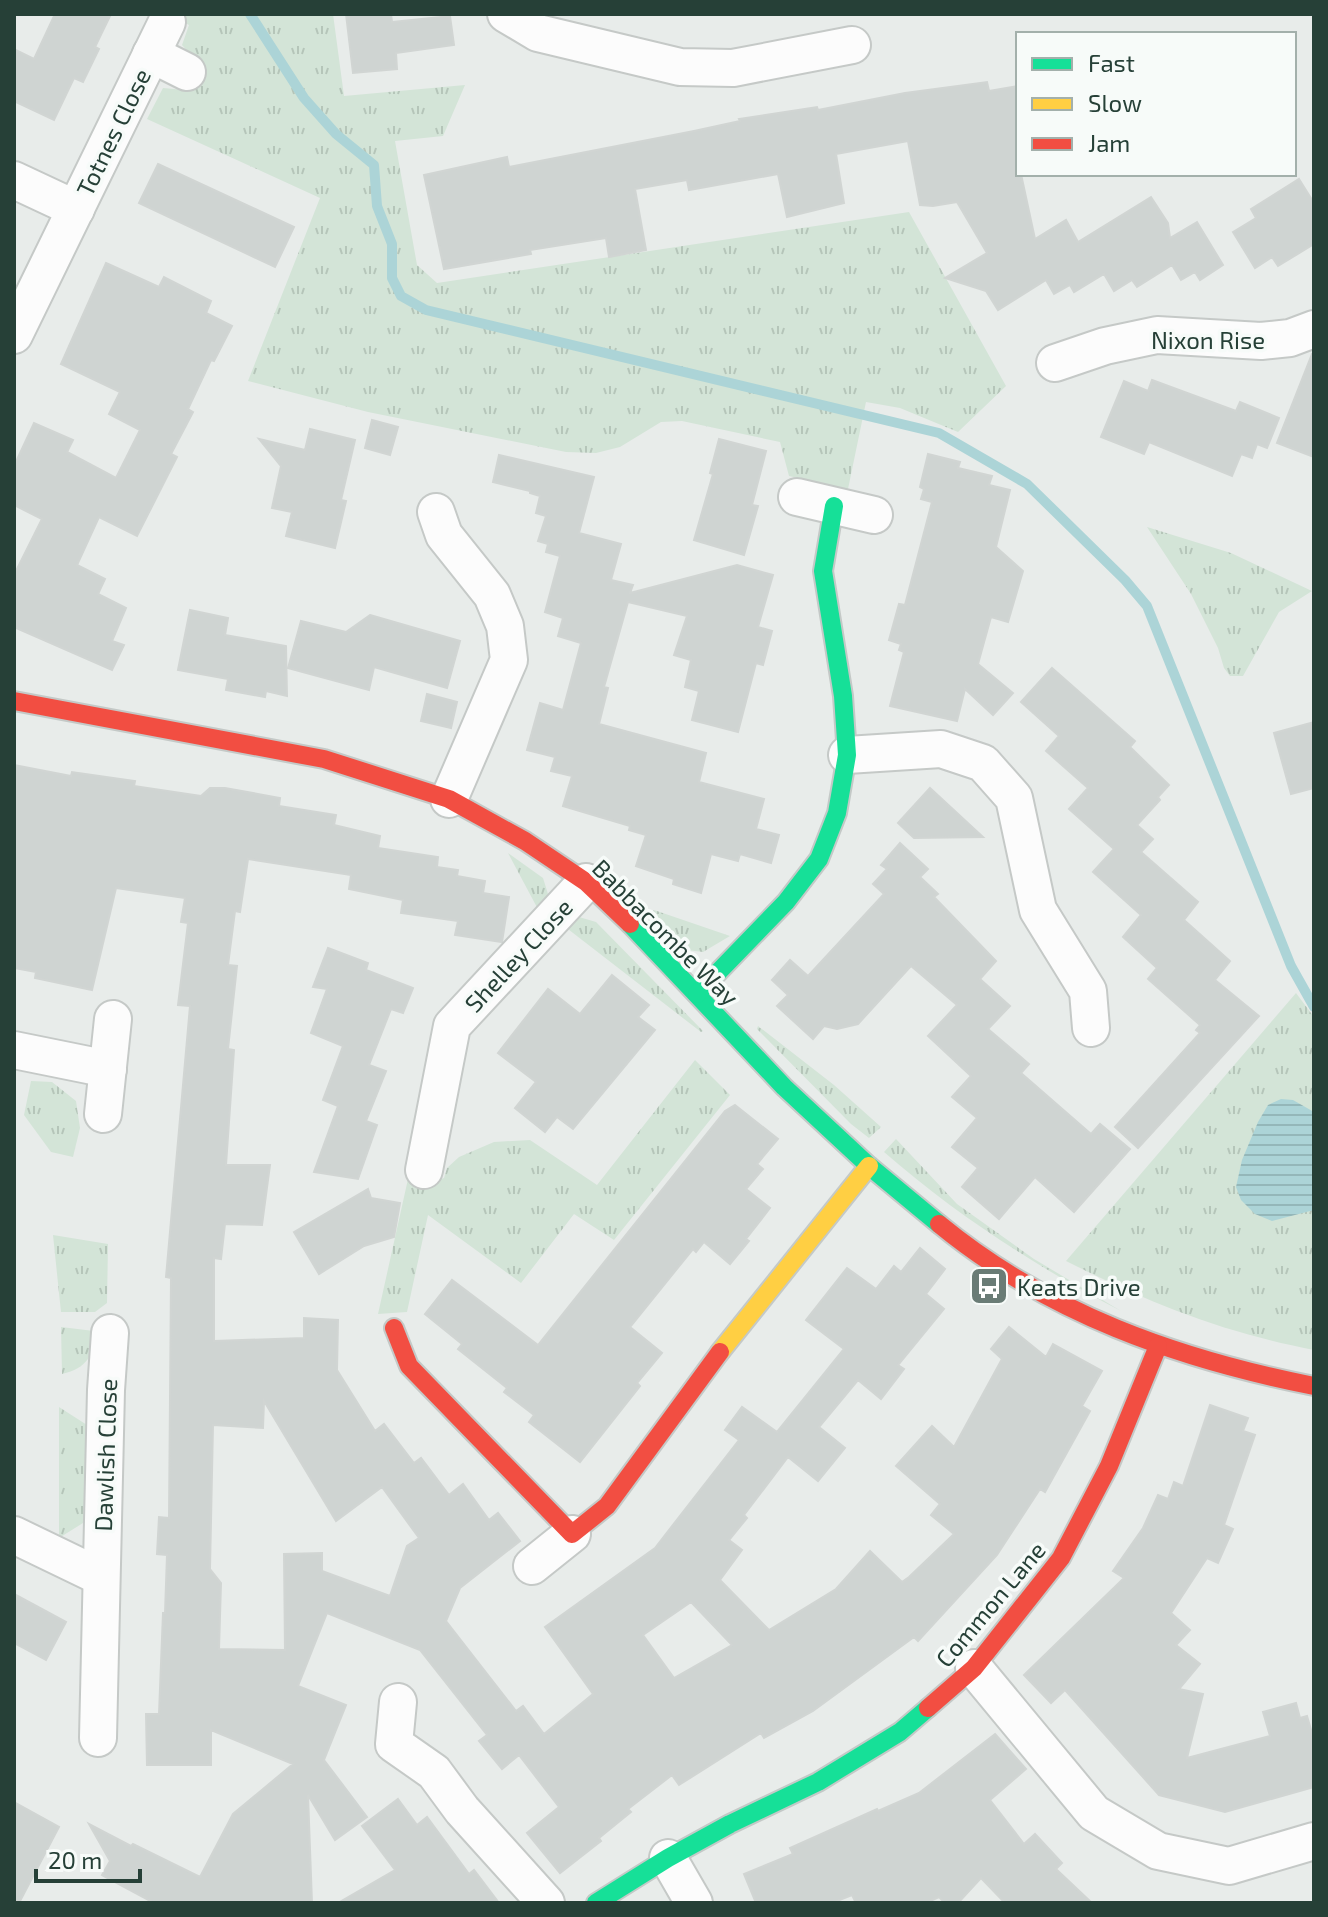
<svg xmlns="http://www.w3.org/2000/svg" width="1328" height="1917" viewBox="0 0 1328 1917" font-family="'Exo 2',sans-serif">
  <defs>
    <pattern id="grass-tufts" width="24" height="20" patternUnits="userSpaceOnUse" patternTransform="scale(2)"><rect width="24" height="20" fill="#d3e4d7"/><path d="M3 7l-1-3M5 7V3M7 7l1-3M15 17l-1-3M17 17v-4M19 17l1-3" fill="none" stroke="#b5c5b9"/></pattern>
    <pattern id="water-rules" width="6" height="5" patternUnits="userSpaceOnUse" patternTransform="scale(2)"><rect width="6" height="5" fill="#acd4d7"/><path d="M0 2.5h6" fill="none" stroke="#94b7b9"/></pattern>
  </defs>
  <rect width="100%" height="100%" fill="#e8ecea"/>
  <g fill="url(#grass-tufts)">
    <polygon points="168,14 333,14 344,96 465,85 443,136 395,141 417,265 437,283 909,212 1006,386 958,432 900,408 866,402 848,489 789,476 780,442 682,421 661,422 620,447 596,453 566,452 368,412 248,381 320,198 147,119 163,88 186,90 199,64 182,45 189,25"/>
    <polygon points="1147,527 1231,553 1312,591 1279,612 1243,676 1230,676 1224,668 1218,648 1191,594"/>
    <polygon points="508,853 543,878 548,894 540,913"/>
    <polygon points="654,910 730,936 703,952 687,950 649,915"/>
    <polygon points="579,917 596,922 703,1031 701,1032 564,926"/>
    <path d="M1296 993 1314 1017V1350C1224 1333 1147 1302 1066 1261Z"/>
    <polygon points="758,1026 834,1085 881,1127 869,1138 851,1124 757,1029"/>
    <polygon points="695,1060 730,1095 614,1240 574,1214 521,1283 428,1215 407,1312 378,1314 408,1179 425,1185 444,1178 447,1168 459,1157 494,1142 530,1140 597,1185"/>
    <polygon points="31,1081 52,1082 76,1101 80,1128 73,1157 51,1152 24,1115"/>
    <path d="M896 1139 957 1204 1034 1259 1121 1311C1037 1267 956 1215 884 1152Z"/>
    <polygon points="53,1235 108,1244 107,1303 95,1312 61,1312"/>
    <path d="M61 1327 94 1331C94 1356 87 1368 62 1374Z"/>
    <polygon points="59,1407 87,1425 89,1471 83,1523 59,1538"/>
  </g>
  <polygon fill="url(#water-rules)" points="1281,1099 1293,1100 1314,1112 1314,1210 1272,1221 1255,1214 1241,1200 1236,1187 1242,1160 1258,1122 1268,1105"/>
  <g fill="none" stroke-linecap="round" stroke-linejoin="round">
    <polyline stroke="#acd4d7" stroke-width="10" points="250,14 304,98 336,134 374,165 377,206 392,244 392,278 401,296 426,310 939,433 1027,484 1125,580 1147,606 1291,966 1314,1007"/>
  </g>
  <g fill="#cfd4d2" stroke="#d1d5d3" stroke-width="2" fill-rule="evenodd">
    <polygon points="55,14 111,14 95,47 99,49 83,82 74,78 54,120 14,101 14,49 34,59"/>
    <polygon points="346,14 391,14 392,22 450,16 454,45 396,53 397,69 353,73"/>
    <polygon points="987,82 989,91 1018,86 1018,174 1021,174 1035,239 1066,220 1078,242 1151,197 1168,223 1170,238 1197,222 1223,265 1200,280 1195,272 1181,280 1172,265 1137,287 1132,280 1114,291 1104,274 1074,292 1070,285 1054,294 1046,280 998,310 986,291 945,278 987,253 957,202 933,206 920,205 908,141 836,154 844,203 787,217 778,174 689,190 687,180 635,189 646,250 609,257 606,238 530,250 531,254 444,269 424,175 507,157 509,167 694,131 740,121 739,119 817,107 818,110 905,93"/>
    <polygon points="158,164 294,227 275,267 139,203"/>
    <polygon points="1299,179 1314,203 1314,244 1278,266 1272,257 1255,268 1233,232 1256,218 1251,209"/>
    <polygon points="106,263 159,287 164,277 211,301 206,313 232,326 214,361 211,360 188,409 193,412 171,454 177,457 137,536 99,517 77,565 105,579 98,594 126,608 112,641 124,645 112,670 14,627 14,575 42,519 14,505 14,466 34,423 73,440 67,452 116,478 140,430 109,414 120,392 61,364"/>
    <polygon points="1312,354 1314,354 1314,457 1277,443"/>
    <polygon points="1152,380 1236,411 1240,402 1279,418 1267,448 1257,444 1252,458 1241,454 1232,476 1149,442 1144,454 1101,437 1124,381 1148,391"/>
    <polygon points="372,420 398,427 390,455 365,448"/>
    <polygon points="310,429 355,440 341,500 346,501 335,548 286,536 292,512 272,508 281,466 259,439 305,450"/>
    <polygon points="719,439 766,451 752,505 758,506 744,555 694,540 713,474 710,473"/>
    <polygon points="928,454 960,462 958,468 992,476 989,485 1010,490 996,547 1023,571 1008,622 991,617 978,664 1013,693 993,715 965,689 957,721 890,706 904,652 899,650 901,644 889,640 899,604 905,605 932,502 921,499 924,489 920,487"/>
    <polygon points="499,455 594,477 579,533 621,544 611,580 633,585 630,593 737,565 773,575 758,627 772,631 763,665 756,663 738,732 692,720 699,691 685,687 691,660 674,655 687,616 628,602 604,687 608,688 599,724 706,753 699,782 764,799 756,829 779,835 771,863 740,854 738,861 711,854 701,893 673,884 674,879 636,866 646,835 629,830 630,826 563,806 572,776 551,771 555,757 527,750 540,703 563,710 581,643 558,636 563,618 545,612 560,556 546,552 548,544 538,541 546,516 536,513 540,496 530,493 530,491 493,482"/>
    <polygon points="190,610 228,618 225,635 286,646 287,696 266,691 265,697 226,690 228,679 178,670"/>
    <polygon points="370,615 460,641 447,688 374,667 369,690 288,668 301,621 346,632"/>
    <polygon points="1052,668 1135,741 1130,747 1169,785 1158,797 1160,800 1137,825 1153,839 1141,852 1198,902 1184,920 1230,961 1215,980 1259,1016 1138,1148 1115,1127 1200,1033 1196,1030 1200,1025 1148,979 1157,968 1123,937 1141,915 1093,872 1114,849 1069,809 1088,788 1046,751 1059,736 1021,702"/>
    <polygon points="427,694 457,702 451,728 421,721"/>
    <polygon points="1314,722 1314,788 1291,794 1274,733"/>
    <path d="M14 765 71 776 72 772 135 781 134 786 201 796 210 788H225L280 798 279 806 336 815 334 825 380 836 378 848 438 857 437 867 458 870 457 876 485 881 483 893 509 897 502 942 455 935 458 921 401 913 403 900 349 889 351 875 248 859 240 912 235 911 228 965 237 966 228 1049 234 1050 226 1165H270L262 1225 225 1224 221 1259 214 1258V1341L304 1338V1318L338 1320 337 1370 375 1431 384 1424 414 1463 421 1458 449 1495 463 1484 489 1520 498 1513 520 1541 460 1588 446 1621 516 1711 523 1706 544 1734 593 1694 545 1627 655 1548 739 1440 725 1430 742 1407 777 1432 844 1349 806 1320 847 1268 876 1289 894 1266 901 1272 920 1248 945 1269 926 1294 944 1309 898 1365 904 1369 881 1399 858 1380 819 1427 845 1448 818 1481 788 1457 744 1515 747 1518 729 1540 742 1550 720 1580 769 1630 836 1589 870 1551 902 1582 909 1577 954 1534 931 1515 940 1504 896 1466 932 1426 954 1447 1002 1359 991 1349 1009 1327 1046 1357 1053 1344 1102 1371 1082 1406 1090 1411 1045 1492 1040 1489 997 1555 918 1641 914 1637 813 1711 764 1738 761 1733 679 1785 672 1775 628 1809 631 1812 599 1838 601 1841 560 1873 527 1833 559 1807 519 1755 502 1769 479 1741 487 1735 420 1650 327 1613 298 1686 346 1705 324 1760 367 1817 335 1840 308 1795 312 1903H154L102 1875 110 1861 89 1824 131 1846 133 1844 200 1877 233 1814 293 1764 211 1730V1765H147L146 1714H159L163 1613H165L167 1555 157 1554 159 1517 169 1518 171 1278 166 1277 190 1006 178 1005 188 923 181 922 185 898 116 888 92 990 35 978 36 972 14 968ZM264 1401 336 1521 382 1487 419 1538 407 1546 390 1596 322 1571V1553L284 1554 285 1650 219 1649 221 1583 210 1569 213 1425 263 1428ZM691 1602 732 1645 674 1678 643 1635Z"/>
    <polygon points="930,788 983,837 914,838 898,823"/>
    <polygon points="900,843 928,869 920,877 938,894 934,897 996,961 980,979 1010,1006 988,1029 1029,1064 1021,1073 1091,1134 1100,1124 1130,1149 1074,1212 1035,1177 999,1219 962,1187 978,1168 952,1147 977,1118 952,1097 971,1076 928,1036 957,1005 911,966 858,1024 837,1029 824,1026 813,1039 777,1006 788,995 772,980 790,960 808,976 884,894 873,884 887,869 881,865"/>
    <polygon points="328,948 368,963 366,970 413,988 403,1013 391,1009 369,1065 386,1071 366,1121 377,1125 358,1179 314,1172 338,1106 323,1100 343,1046 311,1033 327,989 313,987"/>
    <polygon points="612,975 649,1005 638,1017 655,1030 573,1129 557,1117 545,1132 515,1108 536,1082 498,1053 548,989 580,1014"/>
    <polygon points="735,1105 778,1139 757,1164 763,1169 746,1189 770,1208 746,1239 749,1241 730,1264 704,1242 696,1252 693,1249 630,1327 662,1353 637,1383 640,1386 580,1462 529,1422 534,1415 504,1392 507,1388 458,1349 462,1344 425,1314 452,1280 538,1345 725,1111"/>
    <polygon points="368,1189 371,1198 400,1203 394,1237 364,1246 319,1274 294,1232"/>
    <polygon points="1210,1405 1248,1418 1243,1431 1255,1435 1224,1525 1233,1529 1218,1563 1207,1558 1171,1613 1190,1630 1176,1645 1200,1664 1179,1689 1203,1694 1187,1758 1270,1736 1263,1712 1296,1703 1300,1718 1307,1716 1314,1740 1314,1787 1225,1812 1159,1795 1065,1690 1051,1703 1024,1675 1124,1578 1113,1571 1143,1528 1158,1495 1168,1499 1174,1482 1183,1486"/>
    <polygon points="14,1594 66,1622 46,1660 14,1643"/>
    <polygon points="995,1734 1026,1769 990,1800 1024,1844 1035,1834 1062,1863 1056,1869 1092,1903 1005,1903 981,1878 958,1903 945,1903 939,1897 926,1903 856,1903 852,1895 832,1903 756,1903 744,1874 793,1854 790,1848 877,1809 878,1811 919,1793"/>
    <polygon points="398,1799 417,1825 427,1817 469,1874 474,1870 499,1903 338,1903 395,1870 362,1826"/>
    <polygon points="14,1802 59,1827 19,1903 14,1903"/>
  </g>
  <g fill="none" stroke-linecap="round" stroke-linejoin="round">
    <defs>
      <g id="street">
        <polyline points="506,14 538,33 680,67 733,68 852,45"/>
        <polyline points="151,54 187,72"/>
        <polyline points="14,180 76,209"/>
        <polyline points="14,335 167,22"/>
        <polyline points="1055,363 1105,346 1157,335 1261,341 1290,338 1314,329"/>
        <polyline points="797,497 874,515"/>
        <polyline points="436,512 444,535 492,595 505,626 509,660 449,799"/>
        <polyline points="847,755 941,749 983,763 1014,798 1038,910 1088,991 1091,1028"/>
        <polyline points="14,1050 108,1069"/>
        <polyline points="103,1114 113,1019"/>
        <polyline points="424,1170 452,1026 586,882"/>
        <polyline points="14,1535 101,1577"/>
        <polyline points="532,1566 572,1534"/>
        <polyline points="974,1668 1094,1813 1158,1851 1229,1866 1314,1841"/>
        <polyline points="398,1702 394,1744 434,1772 462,1810 546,1903"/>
        <polyline points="98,1738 106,1390 110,1333"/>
        <polyline points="668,1858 694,1903"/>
      </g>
      <g id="fast">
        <polyline points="630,924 784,1087 869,1166 939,1224"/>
        <polyline points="697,994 786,902 819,859 837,813 847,755 843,696 823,571 834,506"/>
        <polyline points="596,1903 668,1858 730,1824 818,1782 900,1732 928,1708"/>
      </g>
      <polyline id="slow" points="720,1352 869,1166"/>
      <g id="jam">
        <polyline points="14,701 324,759 449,799 525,841 586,882 630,924"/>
        <path d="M939 1224C1047 1313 1178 1359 1314 1386"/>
        <polyline points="394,1328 409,1366 572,1534 607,1506 720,1352"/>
        <polyline points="928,1708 974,1668 1061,1558 1109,1466 1158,1346"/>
      </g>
    </defs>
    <use href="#street" stroke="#c5c9c7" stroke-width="40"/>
    <use href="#fast" stroke="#c4c9c7" stroke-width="22"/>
    <use href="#slow" stroke="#c4c9c7" stroke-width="22"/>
    <use href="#jam" stroke="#c4c9c7" stroke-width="22"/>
    <use href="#street" stroke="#fcfcfc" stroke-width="36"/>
    <use href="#fast" stroke="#16e098" stroke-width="18"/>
    <use href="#slow" stroke="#ffcf43" stroke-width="18"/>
    <use href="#jam" stroke="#f24e42" stroke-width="18"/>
  </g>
  <defs>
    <symbol id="bus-square" viewBox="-11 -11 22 22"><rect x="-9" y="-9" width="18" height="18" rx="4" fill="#6a7c76" stroke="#f7fbf9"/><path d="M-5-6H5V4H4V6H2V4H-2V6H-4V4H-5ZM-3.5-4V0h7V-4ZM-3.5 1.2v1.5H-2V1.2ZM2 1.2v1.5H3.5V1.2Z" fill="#fff"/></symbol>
  </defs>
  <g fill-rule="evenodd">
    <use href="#bus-square" x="967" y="1264" width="44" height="44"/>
  </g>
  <g text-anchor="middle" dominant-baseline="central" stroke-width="7" stroke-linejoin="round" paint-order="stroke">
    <g font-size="24" fill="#264037" stroke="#f7fbf9">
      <text transform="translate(113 132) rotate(-64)">Totnes Close</text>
      <text x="1208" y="339">Nixon Rise</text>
      <text transform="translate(666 932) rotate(45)">Babbacombe Way</text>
      <text transform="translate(518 955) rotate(-47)">Shelley Close</text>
      <text transform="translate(105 1455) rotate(-88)">Dawlish Close</text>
      <text transform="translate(990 1604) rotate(-50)">Common Lane</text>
    </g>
    <g font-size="24" fill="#264037" stroke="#f7fbf9" text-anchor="start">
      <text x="1017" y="1286">Keats Drive</text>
    </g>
  </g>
  <rect width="1328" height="1917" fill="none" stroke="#264037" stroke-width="32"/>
  <rect x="1016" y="32" width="280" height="144" fill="#f7fbf9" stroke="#a3b0ab" stroke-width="2"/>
  <rect x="1032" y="58" width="40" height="12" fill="#16e098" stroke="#a3b0ab" stroke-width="2"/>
  <text x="1088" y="72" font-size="24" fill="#264037">Fast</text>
  <rect x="1032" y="98" width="40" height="12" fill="#ffcf43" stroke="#a3b0ab" stroke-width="2"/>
  <text x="1088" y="112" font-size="24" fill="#264037">Slow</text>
  <rect x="1032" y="138" width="40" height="12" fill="#f24e42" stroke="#a3b0ab" stroke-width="2"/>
  <text x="1088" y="152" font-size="24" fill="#264037">Jam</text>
  <path d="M36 1869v12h104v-12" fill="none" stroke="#264037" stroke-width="4"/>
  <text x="48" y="1869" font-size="24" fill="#264037" stroke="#f7fbf9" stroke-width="6" paint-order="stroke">20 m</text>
</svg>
